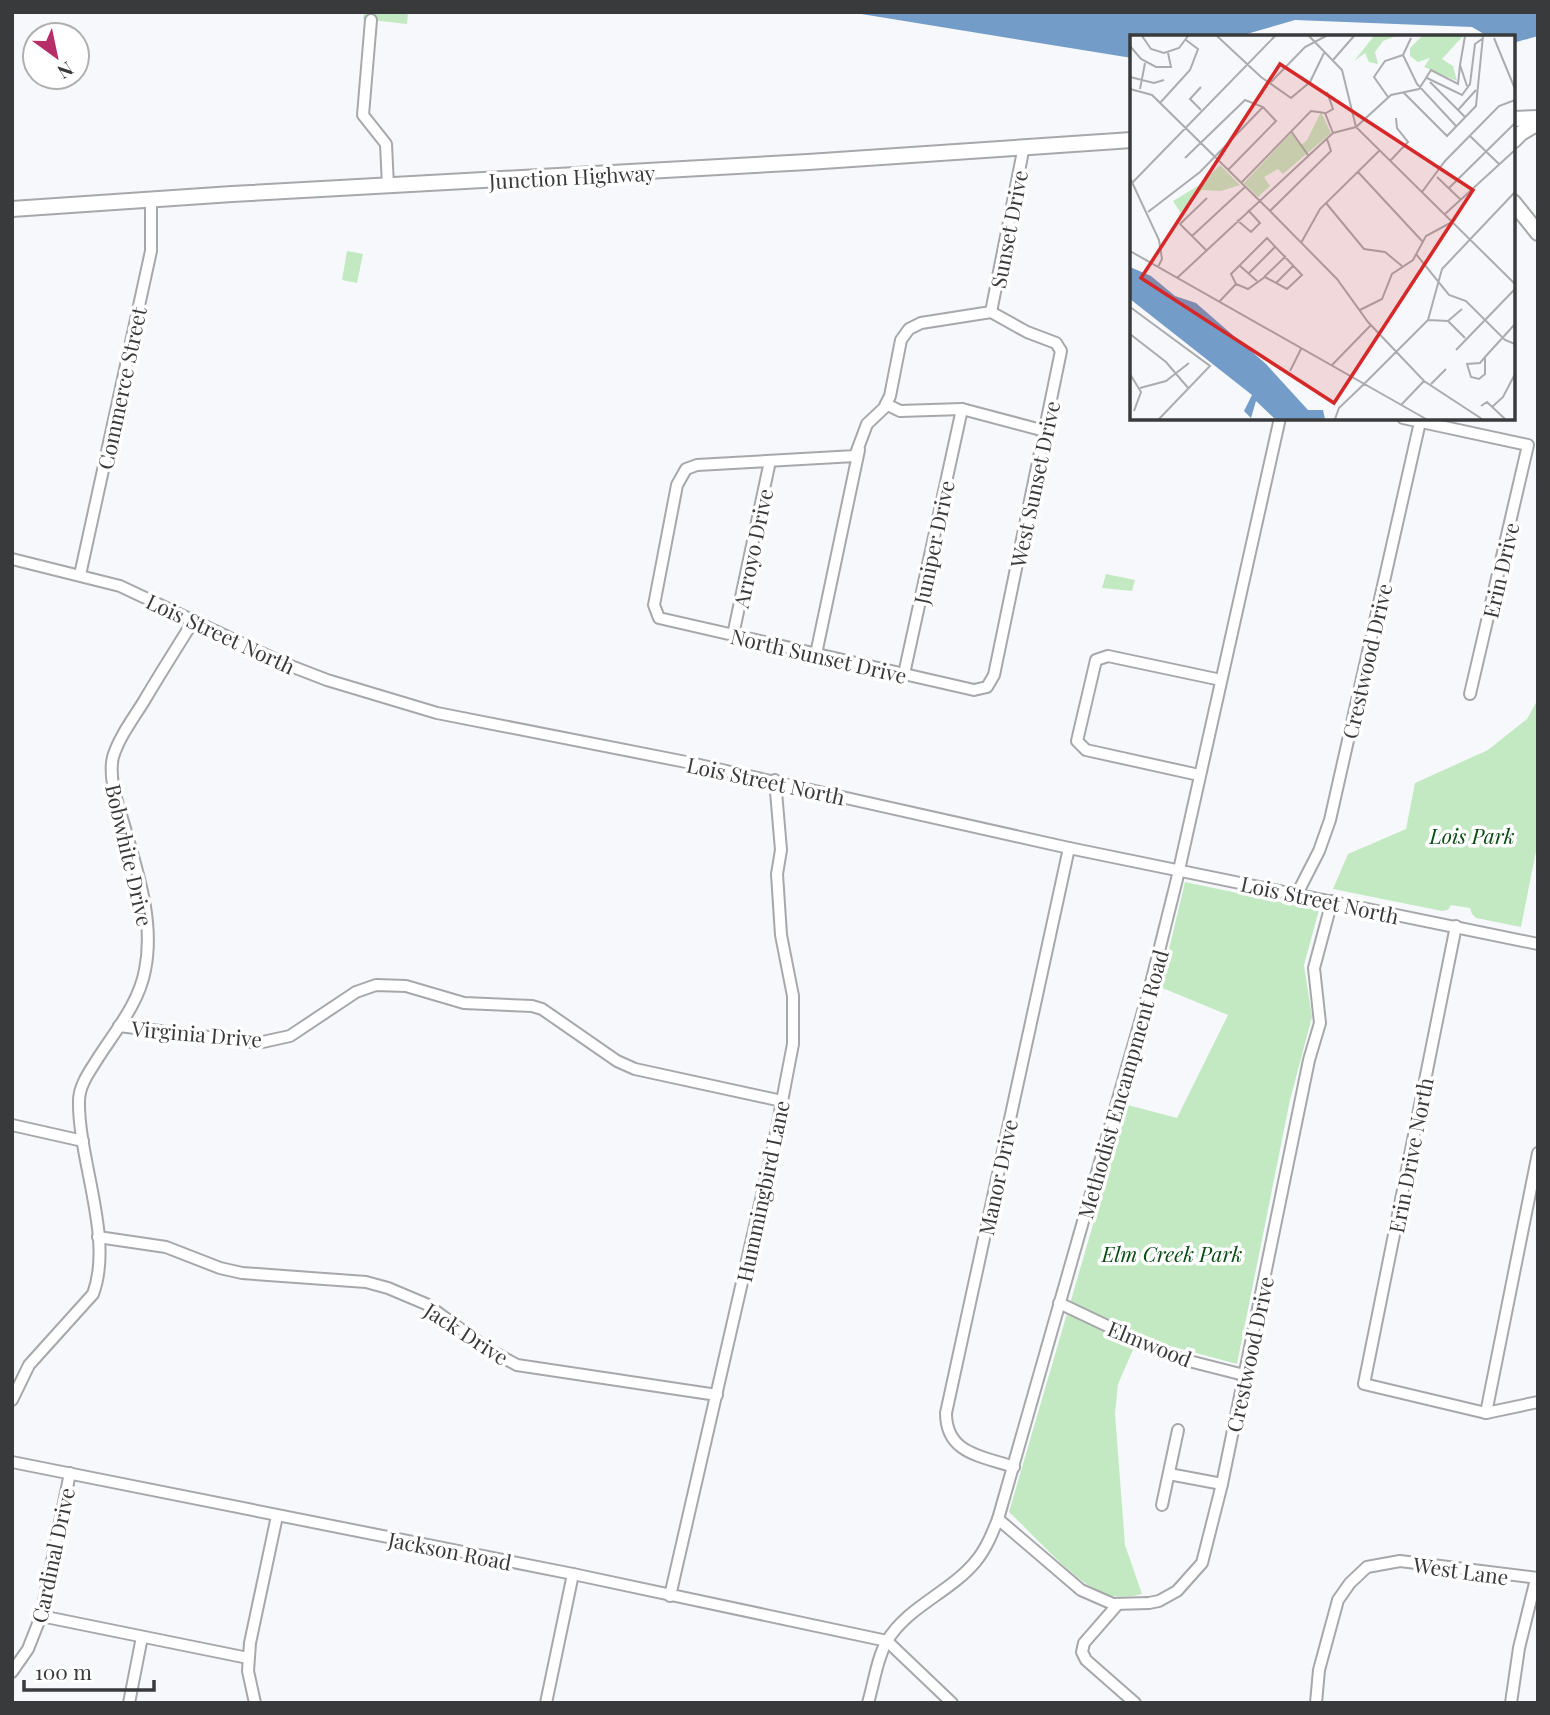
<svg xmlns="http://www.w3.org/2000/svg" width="1550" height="1715" viewBox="0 0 1550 1715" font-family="'Playfair Display',serif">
  <rect width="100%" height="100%" fill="#f6f8fb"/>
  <g fill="#c3e9c3">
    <polygon points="364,12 408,12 407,24 363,19"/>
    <polygon points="347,251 363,254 357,283 342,280"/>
    <polygon points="1106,574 1135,580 1132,591 1102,588"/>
    <polygon points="1538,699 1538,841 1521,927 1476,918 1472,914 1470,908 1451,905 1448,910 1442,911 1333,889 1348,854 1406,829 1415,783 1488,750 1527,719"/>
    <path d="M1185 882 1319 910 1304 965 1312 1017 1290 1100 1237 1364 1159 1343 1140 1334 1118 1384 1115 1414 1125 1545 1142 1594C1132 1597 1115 1598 1104 1594 1074 1582 1034 1535 1009 1512L1128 1105 1177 1118 1228 1015 1160 987Z"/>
  </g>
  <polygon fill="#739dc8" points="849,12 1538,12 1538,36 1513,43 1513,37 1489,37 1472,27 1295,20 1236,37 1132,37 1132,58"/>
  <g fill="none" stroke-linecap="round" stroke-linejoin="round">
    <defs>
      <g id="minor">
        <polyline points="371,20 363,115 386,144 388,186"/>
        <polygon points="991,312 1027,332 1056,343 1061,351 994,675 987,687 974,690 659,618 654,605 677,485 686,469 697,465 855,456 867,424 884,408 890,396 901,340 909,329 921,323"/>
        <polyline points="991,312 1024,146"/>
        <polyline points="886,404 900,411 962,409 1045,431"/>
        <polyline points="1403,418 1528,445 1470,694"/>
        <polyline points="12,559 120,586 283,663 327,680 437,713 686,762 1069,848 1538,944"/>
        <polyline points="80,575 151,251 151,199"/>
        <polyline points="733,635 770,461"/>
        <polyline points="816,654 859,450"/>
        <polyline points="904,674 962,409"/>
        <polyline points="1199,775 1086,750 1077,741 1096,660 1108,656 1221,680"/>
        <polyline points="1297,894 1319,851 1330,820 1420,422"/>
        <polyline points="1456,926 1364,1384 1486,1413 1538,1402"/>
        <polyline points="119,1026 258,1043 290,1036 356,992 376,985 406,986 464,1003 532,1006 542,1009 617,1061 635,1069 782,1101"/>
        <polyline points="12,1125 83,1141"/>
        <polyline points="98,1237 166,1247 220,1268 242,1273 366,1282 388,1288 426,1304 489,1350 517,1365 717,1395"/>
        <polyline points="1059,1303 1160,1351 1185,1360 1244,1375"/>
        <path d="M12 1400 29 1365 93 1294C114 1238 78 1160 79 1101 79 1085 90 1071 98 1058 116 1030 139 1003 145 970 155 921 137 871 124 825 118 804 108 779 113 757 119 737 133 719 144 701 160 674 177 647 194 620"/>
        <polyline points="1486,1413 1538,1153"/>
        <polyline points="12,1462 573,1574 887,1641 952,1703"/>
        <path d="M1014 1467C982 1456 946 1454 946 1413L1069 848"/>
        <polyline points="1169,1474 1222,1484"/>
        <polyline points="1162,1505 1178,1430"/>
        <polyline points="998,1519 1081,1590 1113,1604 1149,1603 1159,1601 1177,1591 1202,1563 1222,1484 1309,1060 1320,1023 1314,968 1332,901"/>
        <polyline points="670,1596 774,1143 793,1044 793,996 781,935 777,874 781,850 775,780"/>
        <polyline points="1118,1604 1084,1643 1082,1652 1086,1660 1135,1703"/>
        <polyline points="41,1616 248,1658"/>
        <polyline points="12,1672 28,1649 41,1616 70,1473"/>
        <polyline points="129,1703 142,1637"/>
        <polyline points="255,1703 248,1671 250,1643 277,1516"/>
        <polyline points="546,1703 573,1574"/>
        <path d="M868 1703C874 1683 877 1658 887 1641 908 1606 951 1592 976 1561 986 1549 992 1534 998 1519L1150 987 1177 879 1280 418"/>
        <polyline points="1316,1703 1319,1670 1338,1600 1350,1583 1367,1567 1400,1561 1538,1578"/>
        <polyline points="1511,1703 1519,1648 1536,1579"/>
      </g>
      <g id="major">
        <polyline points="1513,119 1538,118"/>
        <polyline points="1513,141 1521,133 1538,123"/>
        <polyline points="1513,202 1538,233"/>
        <polyline points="12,209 232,194 808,162 1132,140"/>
      </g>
    </defs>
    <use href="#minor" stroke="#a6a8ab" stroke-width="14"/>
    <use href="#major" stroke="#a6a8ab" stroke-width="18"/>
    <use href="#minor" stroke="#fff" stroke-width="10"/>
    <use href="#major" stroke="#fff" stroke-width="14"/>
  </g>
  <g text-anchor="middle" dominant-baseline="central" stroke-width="7" stroke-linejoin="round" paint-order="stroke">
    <g font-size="21" fill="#393a3b" stroke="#fff">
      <text transform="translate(572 176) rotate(-3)">Junction Highway</text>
      <text transform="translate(1008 229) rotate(-79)">Sunset Drive</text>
      <text transform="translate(121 388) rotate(-78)">Commerce Street</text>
      <text transform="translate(1034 484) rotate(-78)">West Sunset Drive</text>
      <text transform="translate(933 542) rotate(-78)">Juniper Drive</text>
      <text transform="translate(752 548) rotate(-78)">Arroyo Drive</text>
      <text transform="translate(1500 570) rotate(-77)">Erin Drive</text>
      <text transform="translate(221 633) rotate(25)">Lois Street North</text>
      <text transform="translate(819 655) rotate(13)">North Sunset Drive</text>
      <text transform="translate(1366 661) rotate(-77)">Crestwood Drive</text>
      <text transform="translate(766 780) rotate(12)">Lois Street North</text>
      <text transform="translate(130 855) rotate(77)">Bobwhite Drive</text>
      <text transform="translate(1320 899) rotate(12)">Lois Street North</text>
      <text transform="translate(197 1033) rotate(5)">Virginia Drive</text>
      <text transform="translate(1122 1084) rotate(-74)">Methodist Encampment Road</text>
      <text transform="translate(1410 1155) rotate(-79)">Erin Drive North</text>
      <text transform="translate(997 1177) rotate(-78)">Manor Drive</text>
      <text transform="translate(762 1191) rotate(-78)">Hummingbird Lane</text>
      <text transform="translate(467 1333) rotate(33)">Jack Drive</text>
      <text transform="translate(1150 1343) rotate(22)">Elmwood</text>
      <text transform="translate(1249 1354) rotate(-78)">Crestwood Drive</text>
      <text transform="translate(450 1550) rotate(11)">Jackson Road</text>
      <text transform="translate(52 1555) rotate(-78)">Cardinal Drive</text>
      <text transform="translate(1461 1570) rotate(8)">West Lane</text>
    </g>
    <g font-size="21" font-style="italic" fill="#0a4d14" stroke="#fff">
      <text x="1472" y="835">Lois Park</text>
      <text x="1172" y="1253">Elm Creek Park</text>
    </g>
  </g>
  <g transform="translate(1130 35)">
    <rect width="385" height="385" fill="#f6f8fb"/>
    <path d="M244 1H266L253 6 245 17 248 29 239 27 235 18 224 26ZM292 1H333L312 24 323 31 327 46 294 32 300 23 288 27 280 21V13ZM191 77 201 98 153 139 148 134 134 142 140 151 128 162 114 148 161 98 171 110 177 105ZM90 130 110 150 91 156 72 155 51 178 43 166 71 149Z" fill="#c3e9c3"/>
    <path d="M0 232 21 241 45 261 66 268 136 329 178 375H193L195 384H145L126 366 121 383 114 376 122 360 0 264Z" fill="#739dc8"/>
    <path fill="none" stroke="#aaacae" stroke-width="2" d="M12 1 21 14 34 18 49 13 58 1M87 1 131 42 161 63 180 47 194 18M179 1 212 35 226 92 385 249M335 1 330 30 337 51M281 3 273 20 287 49 326 91M364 3 385 54M0 11 11 24 26 32H41L38 18M203 25 224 1M0 42 24 48 34 45M297 43 332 60 340 49 345 9 352 4M141 47 175 12 196 1M300 47 335 82M0 54 22 60 140 176 207 244 238 287 294 346 352 384M10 54 15 28M274 58 317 101 346 71 353 1M258 62 244 42 255 26 273 20M30 68 60 35 68 14 56 5M71 75 60 64 71 52M328 75 346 55M196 78 203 74 197 57M161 96 178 120M340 101 370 130M55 123 115 65 133 72 146 86 98 135M260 126 278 107 267 93 266 83M228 137 292 206M307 142 330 164M0 143 29 205 32 224 28 232M2 148 145 1M111 148 181 76 195 78 203 98M319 153 385 88M292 157 315 126 369 71 385 65M196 168 234 214 255 217 272 231M140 176 201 116 197 104M18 177 70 137 133 72M315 179 385 115M107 185 121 197 130 188 118 175M62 201 115 152M137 203 172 240 157 254 135 242 118 254 106 249 101 239ZM171 208 190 174 250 115M76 215 50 189 77 163M0 216 296 384M286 219 319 260 336 266 375 305 385 309M109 230 127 246M118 239 146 211M134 242 156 221M47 243 203 98 226 92 261 60 289 54 301 35 328 49 330 30M146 248 164 230M89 267 106 249M0 272 80 331 29 384M230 275 252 264 262 239 283 225 296 201 322 187M298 285 318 286 332 274M318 286 335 303M0 299 36 327 59 354M326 315 385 254M355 322V339L349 344 341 342 337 329 350 328ZM355 322 385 289M202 330 241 290M160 336 171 314M0 339 11 357 4 376M234 349 298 285 312 234 385 157M301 349 316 334M10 353 36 346 59 328M271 370 294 346M351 371 357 367 375 384M362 372 373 362 385 339M205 384 209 373 234 349"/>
    <path fill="#d62828" fill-opacity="0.15" stroke="#d62828" stroke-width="3.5" d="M150 29 343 155 204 368 11 243Z"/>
    <rect width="385" height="385" fill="none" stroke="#393a3b" stroke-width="3.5"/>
  </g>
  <rect width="1550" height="1715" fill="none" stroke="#393a3b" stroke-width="28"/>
  <g transform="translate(56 56) rotate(147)"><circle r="33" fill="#ffffff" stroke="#b0b0b1" stroke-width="2"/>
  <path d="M0-5L12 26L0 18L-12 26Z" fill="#b72d68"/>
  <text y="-10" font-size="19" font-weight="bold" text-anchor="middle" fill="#393a3b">N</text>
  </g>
  <path d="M24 1680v10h130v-10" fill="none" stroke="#393a3b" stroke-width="3.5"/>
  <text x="35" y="1680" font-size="21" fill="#393a3b" stroke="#ffffff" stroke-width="5" paint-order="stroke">100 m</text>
</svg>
